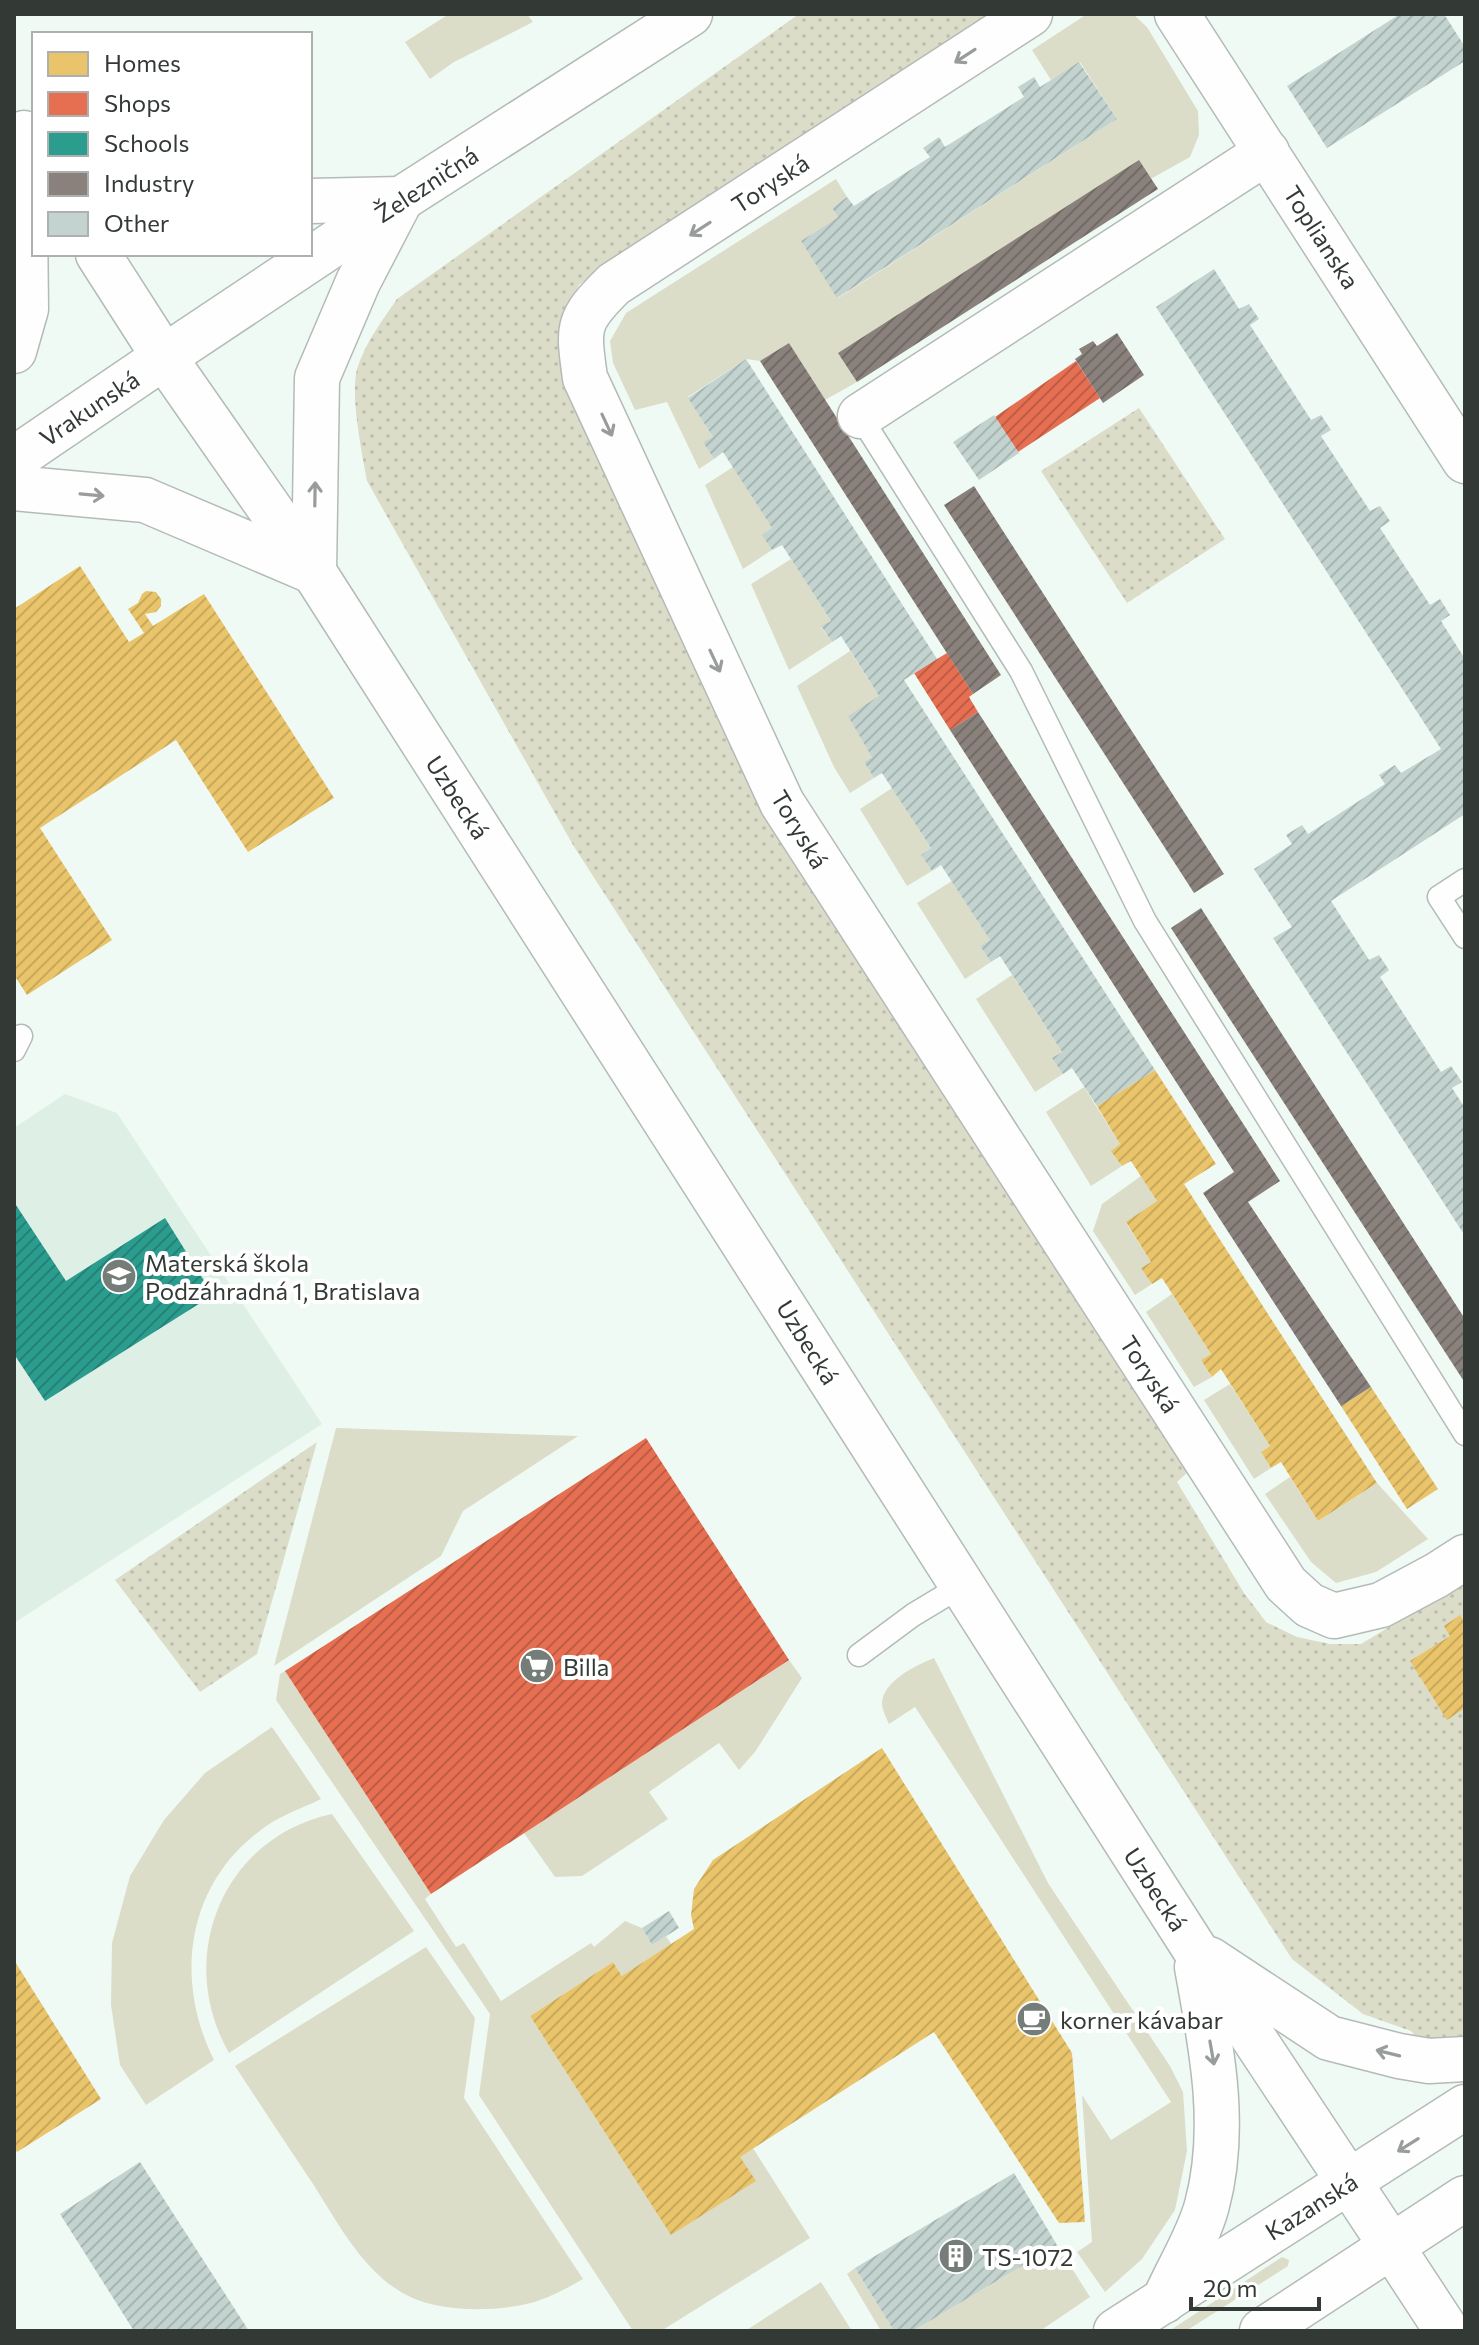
<svg xmlns="http://www.w3.org/2000/svg" width="1479" height="2345" viewBox="0 0 1479 2345" font-family="Commissioner,sans-serif">
  <defs>
    <pattern id="park-dots" width="8" height="8" patternUnits="userSpaceOnUse" patternTransform="scale(2)"><rect width="8" height="8" fill="#dcddc8"/><path d="M2 2h.1M6 6h.1" fill="none" stroke="#bdbeac" stroke-width="1.8" stroke-linecap="round"/></pattern>
    <pattern id="homes-hatch" width="6" height="6" patternUnits="userSpaceOnUse" patternTransform="scale(2)"><rect width="6" height="6" fill="#e9c46a"/><path d="M-1 1l2-2M0 6l6-6M5 7l2-2" fill="none" stroke="#c8a95c"/></pattern>
    <pattern id="shops-hatch" width="6" height="6" patternUnits="userSpaceOnUse" patternTransform="scale(2)"><rect width="6" height="6" fill="#e76f51"/><path d="M-1 1l2-2M0 6l6-6M5 7l2-2" fill="none" stroke="#bc5c44"/></pattern>
    <pattern id="schools-hatch" width="6" height="6" patternUnits="userSpaceOnUse" patternTransform="scale(2)"><rect width="6" height="6" fill="#2a9d8f"/><path d="M-1 1l2-2M0 6l6-6M5 7l2-2" fill="none" stroke="#258176"/></pattern>
    <pattern id="industry-hatch" width="6" height="6" patternUnits="userSpaceOnUse" patternTransform="scale(2)"><rect width="6" height="6" fill="#8a817c"/><path d="M-1 1l2-2M0 6l6-6M5 7l2-2" fill="none" stroke="#716b66"/></pattern>
    <pattern id="building-hatch" width="6" height="6" patternUnits="userSpaceOnUse" patternTransform="scale(2)"><rect width="6" height="6" fill="#c3d3cf"/><path d="M-1 1l2-2M0 6l6-6M5 7l2-2" fill="none" stroke="#a8b6b2"/></pattern>
  </defs>
  <rect width="100%" height="100%" fill="#f0faf4"/>
  <polygon fill="#deefe5" points="65,1094 117,1113 322,1424 14,1623 14,1128"/>
  <g fill="#dcddc8">
    <polygon points="449,14 527,14 533,22 454,62 430,79 405,42"/>
    <polygon points="1087,14 1133,14 1147,27 1198,111 1199,135 1190,157 839,353 857,382 825,400 789,343 760,361 746,359 688,397 713,437 704,443 714,459 699,469 667,402 635,410 613,363 610,341 626,313 836,179 847,197 832,208 838,217 801,241 838,298 1117,119 1080,62 1051,80 1032,50"/>
    <polygon points="733,467 772,528 763,535 772,550 743,569 705,485"/>
    <polygon points="791,559 831,621 821,627 832,642 789,670 751,584"/>
    <polygon points="850,651 879,696 872,757 864,762 874,778 850,793 834,767 797,686"/>
    <polygon points="892,788 931,848 921,855 932,871 907,886 860,809"/>
    <polygon points="952,881 990,940 980,946 991,962 965,979 917,903"/>
    <polygon points="1012,975 1062,1052 1053,1058 1063,1074 1035,1092 976,999"/>
    <polygon points="1084,1087 1120,1144 1112,1151 1122,1166 1091,1186 1046,1112"/>
    <polygon points="1141,1176 1157,1201 1126,1223 1151,1262 1142,1268 1152,1284 1135,1295 1093,1231 1102,1204"/>
    <polygon points="1172,1294 1211,1354 1201,1360 1212,1377 1194,1387 1146,1312"/>
    <polygon points="1230,1384 1270,1446 1261,1452 1271,1468 1254,1479 1204,1400"/>
    <polygon points="336,1428 578,1436 463,1511 441,1556 274,1666"/>
    <polygon points="1290,1477 1318,1521 1377,1483 1428,1539 1376,1572 1336,1583 1311,1562 1265,1494"/>
    <path d="M934 1658 1048 1883 1170 2066 1183 2092 1187 2151 1175 2210 1142 2259 1105 2292 1077 2252 1092 2242 1082 2095 1111 2140 1171 2102 915 1707 889 1724C886 1718 883 1711 882 1705 881 1682 916 1665 934 1658Z"/>
    <polygon points="789,1660 802,1678 755,1752 739,1770 719,1743 649,1792 668,1819 582,1876 555,1877 524,1833"/>
    <polygon points="285,1671 431,1894 425,1899 456,1947 464,1943 501,2001 591,1943 594,1947 625,1921 642,1928 652,1945 666,1936 689,1971 635,1995 613,1962 530,2016 671,2234 734,2148 732,2115 810,2238 661,2331 633,2331 479,2095 490,2014 276,1700 280,1674"/>
    <path d="M272 1727 321 1799C301 1809 278 1816 261 1830 186 1885 174 1980 214 2060L146 2105 120 2065 111 2005 112 1943 130 1876 164 1820 205 1773Z"/>
    <path d="M332 1814 414 1931 229 2053C174 1957 223 1837 332 1814Z"/>
    <path d="M426 1947 475 2018 464 2098 583 2279C564 2290 544 2301 522 2305 486 2312 433 2312 401 2292 361 2268 338 2223 313 2184 287 2145 261 2106 235 2066Z"/>
    <polygon points="1057,2245 1090,2297 1040,2331 913,2331"/>
    <polygon points="1282,2257 1289,2260 1288,2266 1186,2331 1169,2331"/>
    <polygon points="855,2268 894,2331 881,2331 847,2274"/>
    <polygon points="821,2282 852,2331 745,2331"/>
  </g>
  <g fill="url(#park-dots)">
    <path d="M799 14H992L599 269 579 285 566 310 558 350 566 381 1188 1472 1177 1482 1244 1593 1266 1622 1297 1637 1330 1644H1361L1465 1581V2037L1420 2042 1411 2031 1363 2014 1292 1959 573 845 367 481C362 452 350 397 357 369 365 343 382 321 397 299Z"/>
    <polygon points="1139,408 1225,539 1127,603 1041,471"/>
    <polygon points="317,1442 257,1654 200,1692 115,1580"/>
  </g>
  <g fill="url(#homes-hatch)">
    <polygon points="80,566 129,642 144,633 128,609 138,603 142,594 146,591 156,592 161,599 161,606 156,612 145,614 153,626 204,594 334,798 248,852 176,740 40,828 112,940 27,995 14,975 14,609"/>
    <polygon points="1155,1070 1216,1164 1184,1184 1377,1483 1318,1521 1281,1462 1271,1468 1261,1452 1270,1446 1221,1369 1212,1377 1201,1360 1211,1354 1162,1278 1152,1284 1141,1268 1151,1262 1126,1222 1157,1201 1131,1161 1122,1166 1111,1151 1120,1144 1097,1106"/>
    <polygon points="1371,1387 1438,1489 1407,1509 1341,1406"/>
    <polygon points="1460,1615 1465,1623 1465,1708 1447,1720 1410,1661 1450,1636 1444,1626"/>
    <polygon points="882,1748 1072,2053 1085,2222 1059,2223 934,2032 740,2157 756,2181 671,2235 530,2016 613,1962 622,1976 694,1929 691,1915 694,1889 713,1860"/>
    <polygon points="14,1960 101,2099 17,2152 14,2147"/>
  </g>
  <g fill="url(#shops-hatch)">
    <polygon points="1076,361 1100,398 1018,452 995,417"/>
    <polygon points="947,653 973,694 969,697 978,712 950,730 914,673"/>
    <polygon points="646,1438 789,1660 431,1894 285,1671"/>
  </g>
  <polygon fill="url(#schools-hatch)" points="14,1202 66,1281 165,1218 213,1295 45,1401 14,1354"/>
  <g fill="url(#industry-hatch)">
    <polygon points="1139,160 1158,189 857,382 838,353"/>
    <polygon points="1117,333 1144,375 1103,403 1075,359 1082,354 1079,349 1093,341 1097,346"/>
    <polygon points="789,343 1001,675 973,694 760,361"/>
    <polygon points="974,486 1224,874 1194,893 944,505"/>
    <polygon points="978,712 1280,1181 1248,1202 1371,1387 1341,1406 1203,1193 1234,1172 950,730"/>
    <polygon points="1201,908 1465,1319 1465,1383 1171,928"/>
  </g>
  <g fill="url(#building-hatch)">
    <polygon points="1400,14 1444,14 1465,47 1465,61 1327,148 1287,86"/>
    <polygon points="1079,62 1117,119 837,298 801,241 838,217 832,208 847,197 854,206 930,157 923,148 939,137 945,147 1024,97 1018,87 1034,77 1040,87"/>
    <polygon points="1214,269 1239,309 1249,304 1259,319 1250,325 1311,420 1321,415 1331,430 1321,436 1370,511 1380,506 1390,521 1380,528 1430,605 1440,599 1450,615 1441,621 1465,659 1465,814 1331,901 1369,960 1379,955 1389,970 1380,977 1441,1072 1451,1066 1462,1082 1452,1088 1465,1108 1465,1236 1273,938 1292,927 1254,869 1292,844 1286,835 1302,825 1308,834 1385,784 1379,775 1395,765 1401,773 1441,749 1156,307"/>
    <polygon points="746,359 937,659 904,680 1155,1070 1097,1106 1072,1068 1063,1074 1052,1058 1062,1052 1000,956 991,962 980,946 990,940 941,865 932,871 921,855 931,848 882,773 874,778 864,762 872,757 848,716 879,696 841,636 832,642 821,626 831,621 782,545 772,550 762,535 772,528 723,452 714,459 703,442 713,437 688,398"/>
    <polygon points="994,415 1019,453 979,480 953,442"/>
    <polygon points="669,1911 679,1928 652,1945 642,1928"/>
    <polygon points="140,2162 249,2331 134,2331 60,2214"/>
    <polygon points="1014,2173 1057,2245 913,2331 894,2331 855,2268"/>
  </g>
  <g fill="none" stroke-linecap="round" stroke-linejoin="round">
    <defs>
      <g id="lane">
        <polyline points="860,416 1021,671 1145,921 1465,1434"/>
        <polyline points="1465,880 1439,897 1465,937"/>
        <polyline points="14,1050 21,1036"/>
        <polyline points="859,1655 913,1615 961,1586"/>
      </g>
      <g id="street">
        <path d="M1030 14 614 284C576 321 578 327 585 378L782 803 1286 1584 1309 1605 1334 1616 1381 1605 1437 1575 1465 1557"/>
        <polyline points="1177,14 1465,461"/>
        <polyline points="310,201 401,199"/>
        <polyline points="98,254 164,357 401,199 690,14"/>
        <polyline points="14,351 26,309 24,133"/>
        <polyline points="860,416 1267,152"/>
        <polyline points="314,572 317,378 358,282 398,205"/>
        <polyline points="1392,2247 1447,2331"/>
      </g>
      <g id="secondary">
        <polyline points="14,459 164,357 314,572 1194,1948 1392,2247"/>
        <polyline points="14,488 145,500 314,572"/>
        <polyline points="1209,1959 1329,2038 1399,2056 1429,2061 1465,2059"/>
        <path d="M1164 2301C1177 2271 1199 2236 1207 2205 1228 2127 1211 2045 1197 1967"/>
        <polyline points="1116,2331 1465,2107"/>
        <polyline points="1262,2331 1465,2198"/>
      </g>
    </defs>
    <use href="#lane" stroke="#b4bbb7" stroke-width="25"/>
    <use href="#street" stroke="#b4bbb7" stroke-width="47"/>
    <use href="#secondary" stroke="#b4bbb7" stroke-width="47"/>
    <use href="#lane" stroke="#fdfefd" stroke-width="22"/>
    <use href="#street" stroke="#fdfefd" stroke-width="44"/>
    <use href="#secondary" stroke="#fdfefd" stroke-width="44"/>
  </g>
  <defs><path id="oneway-shaft" d="M-6 0H5M1.5-3L5.5 0L1.5 3" fill="none" stroke-width="1.6" stroke-linecap="round" stroke-linejoin="round" transform="scale(2)"/></defs>
  <g stroke="#989c9a">
    <use href="#oneway-shaft" transform="translate(965 56) rotate(147)"/>
    <use href="#oneway-shaft" transform="translate(700 229) rotate(147)"/>
    <use href="#oneway-shaft" transform="translate(607 425) rotate(65)"/>
    <use href="#oneway-shaft" transform="translate(315 494) rotate(-89)"/>
    <use href="#oneway-shaft" transform="translate(92 495) rotate(5)"/>
    <use href="#oneway-shaft" transform="translate(715 661) rotate(65)"/>
    <use href="#oneway-shaft" transform="translate(1212 2053) rotate(80)"/>
    <use href="#oneway-shaft" transform="translate(1388 2053) rotate(-166)"/>
    <use href="#oneway-shaft" transform="translate(1408 2145) rotate(148)"/>
  </g>
  <defs>
    <symbol id="school-disc" viewBox="-11 -11 22 22"><circle r="9.5" fill="#757d78" stroke="#fff"/><path d="M0-5L7-2L0 1L-7-2ZM-4 1L0 2.5L4 1V4Q0 6-4 4Z" fill="#fff"/></symbol>
    <symbol id="supermarket-disc" viewBox="-11 -11 22 22"><circle r="9.5" fill="#757d78" stroke="#fff"/><path d="M-6-5.5h2.5l.6 2H6L4.5 2H-2.5L-4.4-4H-6ZM-1.5 3.2a1.3 1.3 0 1 0 .1 0ZM3 3.2a1.3 1.3 0 1 0 .1 0Z" fill="#fff"/></symbol>
    <symbol id="cafe-disc" viewBox="-11 -11 22 22"><circle r="9.5" fill="#757d78" stroke="#fff"/><path d="M-5.5-4.5H6V0H3Q3 3.5 0 3.5H-2.5Q-5.5 3.5-5.5 0ZM3-3.2v2h1.7v-2ZM-6 4.5H4V6H-6Z" fill="#fff"/></symbol>
    <symbol id="building-disc" viewBox="-11 -11 22 22"><circle r="9.5" fill="#757d78" stroke="#fff"/><path d="M-4-6H4V6H1V3H-1V6H-4ZM-2.5-4.3h1.7v1.8h-1.7ZM.8-4.3h1.7v1.8H.8ZM-2.5-1h1.7V.8h-1.7ZM.8-1h1.7V.8H.8Z" fill="#fff"/></symbol>
  </defs>
  <g fill-rule="evenodd">
    <use href="#school-disc" x="99" y="1256" width="40" height="40"/>
    <use href="#supermarket-disc" x="517" y="1646" width="40" height="40"/>
    <use href="#cafe-disc" x="1014" y="1999" width="40" height="40"/>
    <use href="#building-disc" x="936" y="2236" width="40" height="40"/>
  </g>
  <g text-anchor="middle" dominant-baseline="central" stroke-width="8" stroke-linejoin="round" paint-order="stroke">
    <g font-size="24" fill="#333a36" stroke="#fff">
      <text transform="translate(770 183) rotate(-33)">Toryská</text>
      <text transform="translate(426 184) rotate(-33)">Železničná</text>
      <text transform="translate(1322 237) rotate(57)">Toplianska</text>
      <text transform="translate(89 408) rotate(-34)">Vrakunská</text>
      <text transform="translate(458 797) rotate(57)">Uzbecká</text>
      <text transform="translate(800 829) rotate(59)">Toryská</text>
      <text transform="translate(808 1342) rotate(58)">Uzbecká</text>
      <text transform="translate(1150 1374) rotate(57)">Toryská</text>
      <text transform="translate(1156 1889) rotate(57)">Uzbecká</text>
      <text transform="translate(1311 2206) rotate(-32)">Kazanská</text>
    </g>
    <g font-size="24" fill="#333a36" stroke="#fff" text-anchor="start">
      <text x="145" y="1262">Materská škola<tspan x="145" dy="28">Podzáhradná 1, Bratislava</tspan></text>
      <text x="563" y="1666">Billa</text>
      <text x="1060" y="2019">korner kávabar</text>
      <text x="982" y="2256">TS-1072</text>
    </g>
  </g>
  <rect width="1479" height="2345" fill="none" stroke="#333a36" stroke-width="32"/>
  <rect x="32" y="32" width="280" height="224" fill="#ffffff" stroke="#adb0af" stroke-width="2"/>
  <rect x="48" y="52" width="40" height="24" fill="#e9c46a" stroke="#adb0af" stroke-width="2"/>
  <text x="104" y="72" font-size="24" fill="#333a36">Homes</text>
  <rect x="48" y="92" width="40" height="24" fill="#e76f51" stroke="#adb0af" stroke-width="2"/>
  <text x="104" y="112" font-size="24" fill="#333a36">Shops</text>
  <rect x="48" y="132" width="40" height="24" fill="#2a9d8f" stroke="#adb0af" stroke-width="2"/>
  <text x="104" y="152" font-size="24" fill="#333a36">Schools</text>
  <rect x="48" y="172" width="40" height="24" fill="#8a817c" stroke="#adb0af" stroke-width="2"/>
  <text x="104" y="192" font-size="24" fill="#333a36">Industry</text>
  <rect x="48" y="212" width="40" height="24" fill="#c3d3cf" stroke="#adb0af" stroke-width="2"/>
  <text x="104" y="232" font-size="24" fill="#333a36">Other</text>
  <path d="M1191 2297v12h128v-12" fill="none" stroke="#333a36" stroke-width="4"/>
  <text x="1203" y="2297" font-size="24" fill="#333a36" stroke="#ffffff" stroke-width="6" paint-order="stroke">20 m</text>
</svg>
